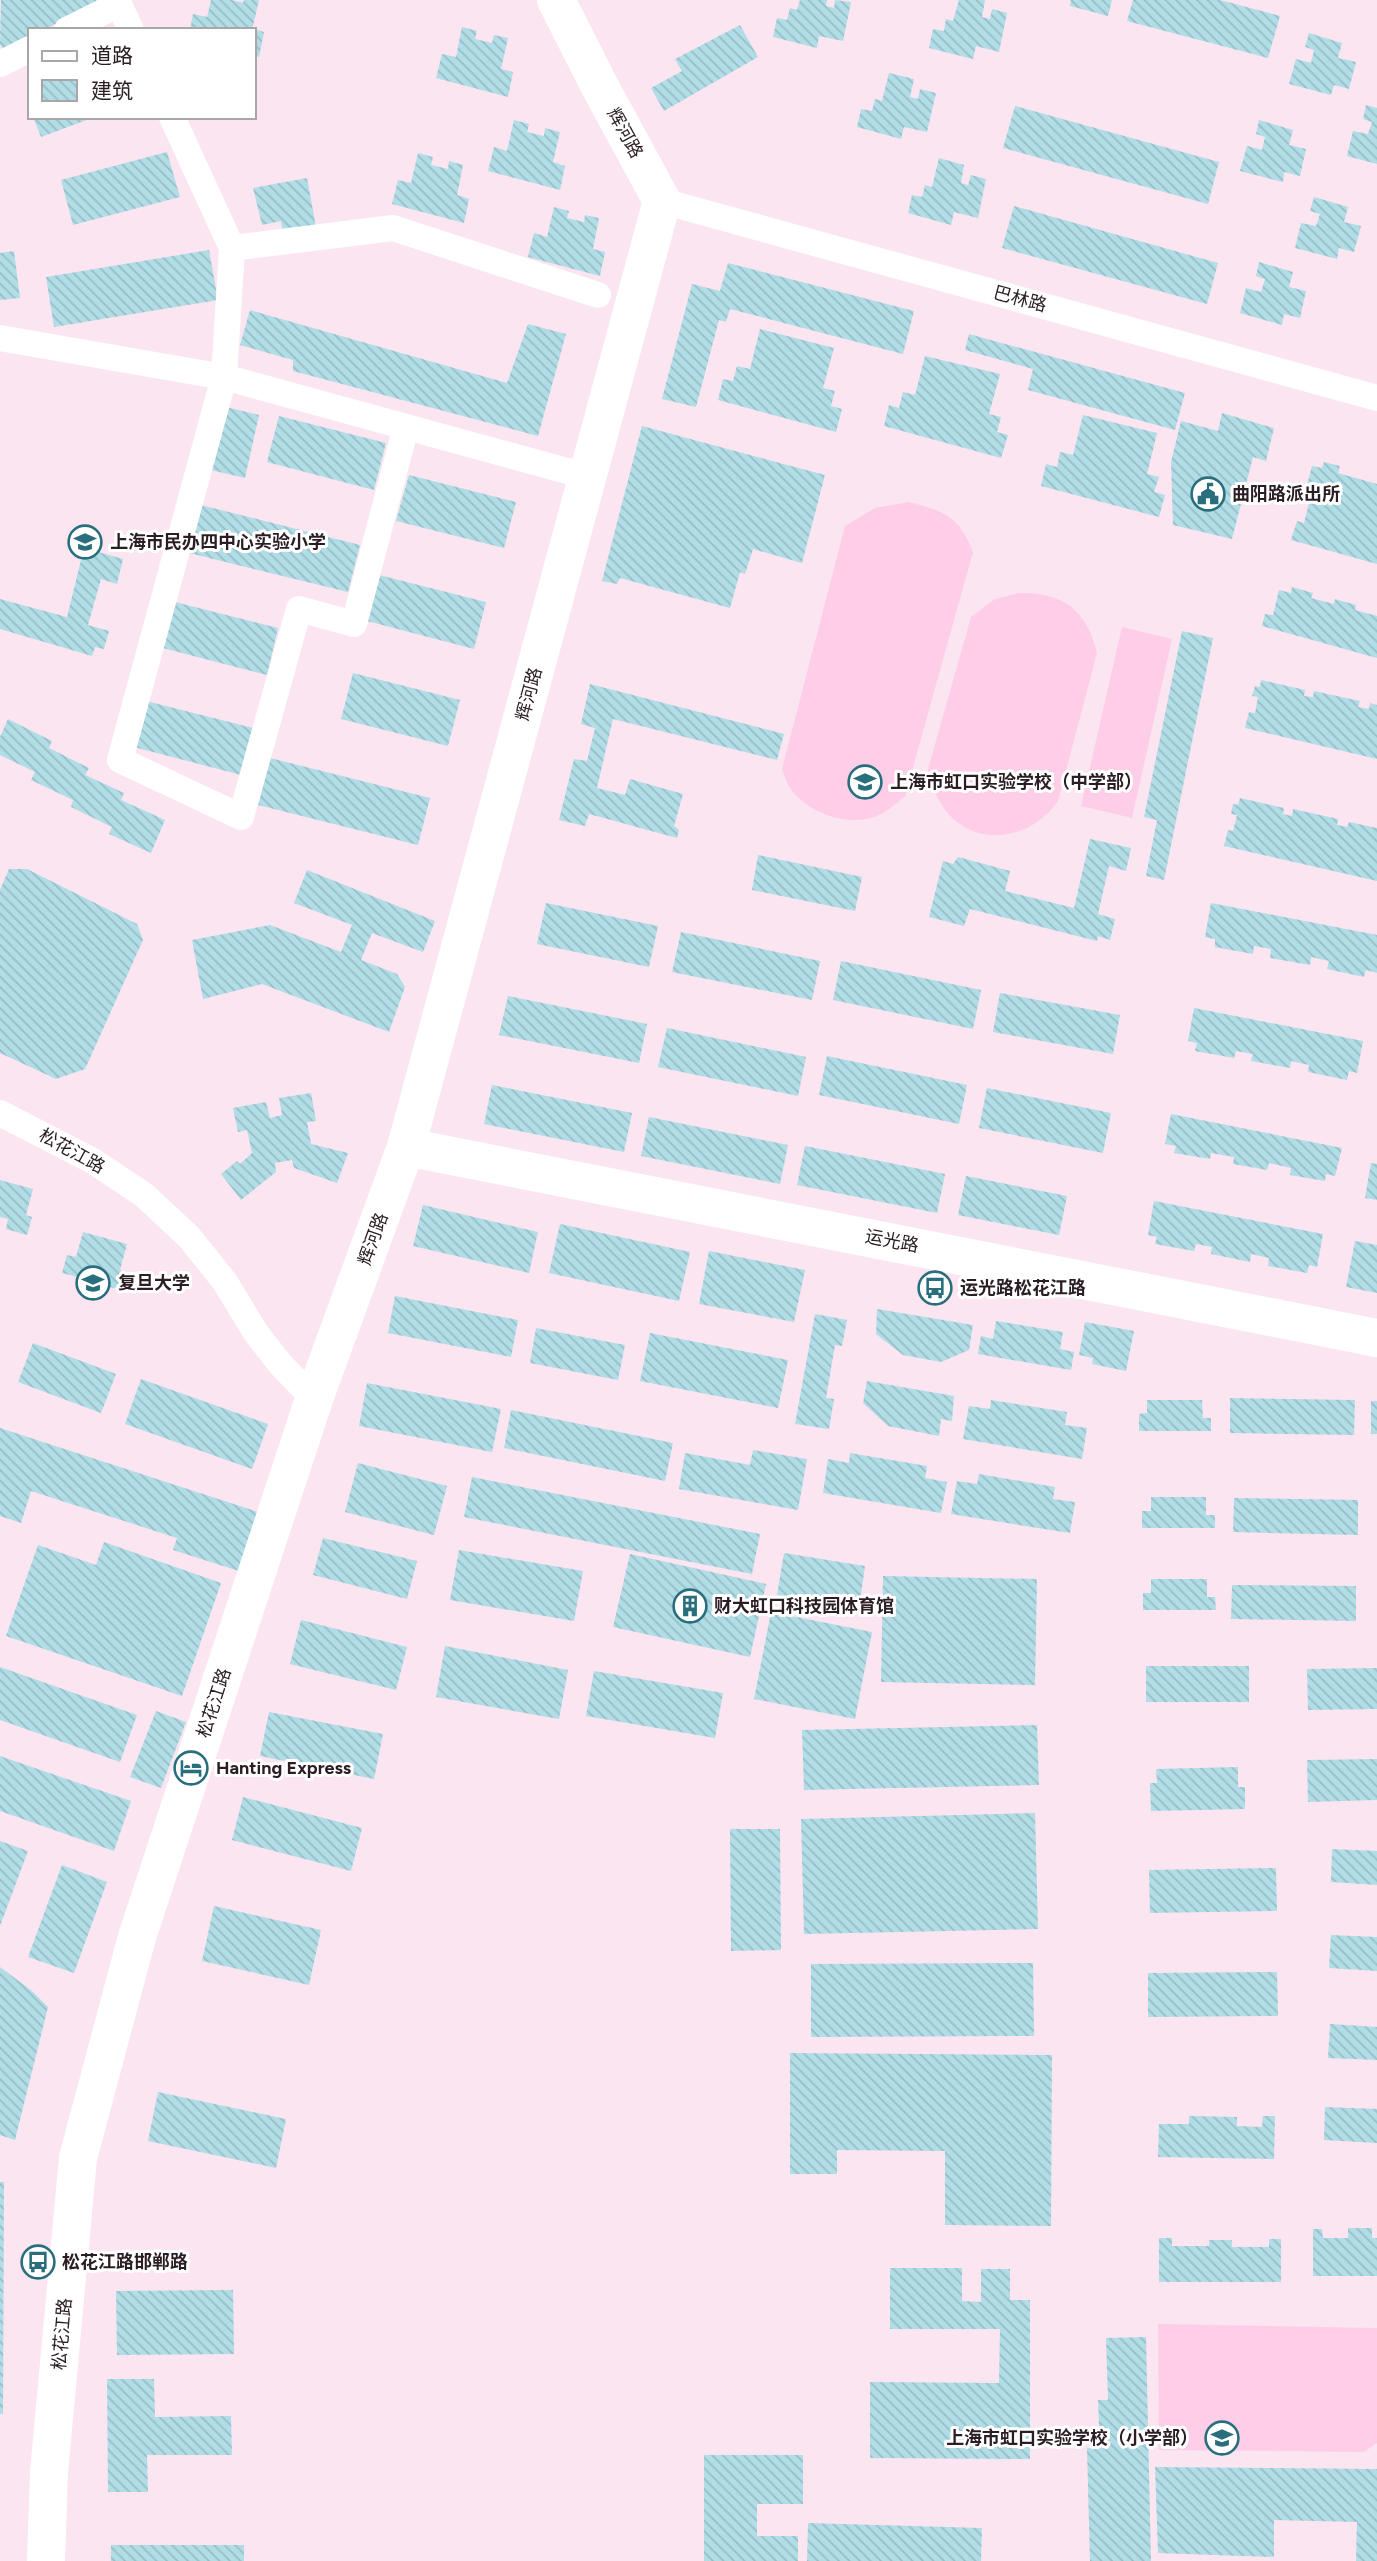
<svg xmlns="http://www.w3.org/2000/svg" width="1377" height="2561" viewBox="0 0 1377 2561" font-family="Figtree,'Noto Sans SC',sans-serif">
  <defs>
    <pattern id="building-back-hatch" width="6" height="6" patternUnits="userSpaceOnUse" patternTransform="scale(1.75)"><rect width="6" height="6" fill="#b1dde7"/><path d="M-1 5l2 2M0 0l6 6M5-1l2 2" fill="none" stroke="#98bdc6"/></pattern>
  </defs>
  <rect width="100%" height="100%" fill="#fbe5f1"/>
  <g fill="#fecee9">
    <path d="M909 502C944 511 959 516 973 552L905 796C896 804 886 813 874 817 847 826 812 814 794 793 788 787 785 777 782 769L845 526 875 508Z"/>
    <path d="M1019 593C1063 592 1087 610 1097 653L1058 801C1030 842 970 850 941 804 934 793 931 781 928 769L971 617 995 599Z"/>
    <polygon points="1122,627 1172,639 1132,818 1081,806"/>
    <polygon points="1158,2324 1377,2328 1377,2443 1364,2452 1159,2450"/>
  </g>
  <g fill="url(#building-back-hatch)">
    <polygon points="1,0 96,0 97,2 44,30 30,30 30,38 4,51 0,44"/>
    <polygon points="211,0 232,0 243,3 244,0 259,0 252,30 190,30 193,14 207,17"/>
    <polygon points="800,0 827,0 826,6 834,8 835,0 851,2 843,41 819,36 817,48 773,37 777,18 787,20 790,8 797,10"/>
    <polygon points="959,0 985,0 982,17 990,19 992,9 1007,13 999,52 976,46 973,59 929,48 933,29 944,31 946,19 953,21"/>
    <polygon points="1071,0 1112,0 1108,16 1070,6"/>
    <polygon points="1133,0 1220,0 1280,16 1268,58 1127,21"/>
    <polygon points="740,25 758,57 664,111 651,88 682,71 675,59"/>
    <polygon points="462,27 477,31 475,39 492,43 494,35 508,38 501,69 513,72 508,97 436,78 442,54 456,57"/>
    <polygon points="254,29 264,32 259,57 254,55"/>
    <polygon points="1309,33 1342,43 1338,58 1356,62 1349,89 1334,85 1331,95 1289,84 1296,59 1311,63 1314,50 1305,47"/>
    <polygon points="889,73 914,79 910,97 918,99 920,89 936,93 927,132 904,127 901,139 857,127 861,109 872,111 875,99 882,101"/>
    <polygon points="1366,105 1377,108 1377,164 1347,156 1353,131 1368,134 1372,122 1363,119"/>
    <polygon points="1015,106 1219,162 1208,204 1003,148"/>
    <polygon points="33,117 92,117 92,118 41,137"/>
    <polygon points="514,120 529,124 527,132 544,136 545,128 560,132 553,162 565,166 560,190 488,171 494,147 507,151"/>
    <polygon points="1259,120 1293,130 1289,145 1306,149 1300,176 1284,172 1283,182 1240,171 1247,146 1262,150 1265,137 1256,134"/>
    <polygon points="167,152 180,197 73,225 61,180"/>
    <polygon points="418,153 433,157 431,165 448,169 449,161 463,165 457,195 469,199 464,223 392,204 398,180 411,183"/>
    <polygon points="939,158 964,165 961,183 968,185 971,175 986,179 978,218 954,212 951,225 908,213 912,195 922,197 925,185 932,187"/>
    <polygon points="307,178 316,227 283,233 281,221 262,225 253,188"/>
    <polygon points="1314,197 1348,207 1344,222 1361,226 1354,252 1339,248 1337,259 1295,248 1301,223 1316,226 1320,214 1310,211"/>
    <polygon points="1014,206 1218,263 1207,304 1002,248"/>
    <polygon points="554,207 569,211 567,218 584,222 585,215 599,218 593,249 605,252 600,276 528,257 534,233 547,237"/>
    <polygon points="209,250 218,300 54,327 46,277"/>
    <polygon points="14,251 20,298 0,300 0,253"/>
    <polygon points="1259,262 1293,272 1289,287 1306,291 1300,318 1284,314 1282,325 1240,313 1246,288 1261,292 1265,279 1256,276"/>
    <polygon points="728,263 914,311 903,354 730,309 726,322 719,320 696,407 662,399 692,284 720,291"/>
    <polygon points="250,310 507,383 528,324 566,334 538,436 293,371 293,360 240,345"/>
    <polygon points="760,329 834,348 823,388 835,391 831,406 842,409 836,432 718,400 723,379 733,381 737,366 750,369"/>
    <polygon points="969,334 1185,393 1175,430 1028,390 1033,369 965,350"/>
    <polygon points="925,356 1000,374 989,414 1001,417 997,432 1008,435 1001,458 884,426 889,405 899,408 903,392 915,395"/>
    <polygon points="226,407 259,415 245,478 211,470"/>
    <polygon points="1222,413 1274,428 1266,461 1253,457 1232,539 1173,525 1171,462 1181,421 1218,431"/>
    <polygon points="1083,415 1157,433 1147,474 1159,477 1154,492 1165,495 1159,517 1041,486 1046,464 1057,467 1060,452 1073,455"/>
    <polygon points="279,416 386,443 374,490 267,462"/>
    <polygon points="642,426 825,475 802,563 753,549 745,574 740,572 730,608 620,578 617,584 602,581"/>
    <polygon points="1324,462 1340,466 1338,473 1377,484 1377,564 1291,540 1297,521 1304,523 1312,491 1306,489 1312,466 1322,468"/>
    <polygon points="409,475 516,502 504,548 396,521"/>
    <polygon points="201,505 360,545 348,592 189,553"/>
    <polygon points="84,548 123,559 117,584 101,579 88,625 109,631 104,649 95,647 92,656 0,629 0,599 67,617"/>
    <polygon points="379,575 486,602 474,649 367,621"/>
    <polygon points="1292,587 1313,593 1311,598 1334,604 1335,599 1356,605 1355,610 1377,616 1377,658 1262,626 1265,614 1273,615 1279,590 1291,593"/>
    <polygon points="171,601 278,628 267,675 159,647"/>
    <polygon points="1182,631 1213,638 1164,880 1146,876 1157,820 1144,817"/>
    <polygon points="353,673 460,700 448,746 341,719"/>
    <polygon points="1261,680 1305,690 1304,696 1313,697 1314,691 1360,701 1358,707 1369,709 1370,703 1377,705 1377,759 1245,728 1249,712 1255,713 1258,697 1252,696 1255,686 1260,687"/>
    <polygon points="590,684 784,734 777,760 613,719 597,788 625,795 630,779 683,794 674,826 679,830 677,838 589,814 585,826 559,820 574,759 587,761 595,728 581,724"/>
    <polygon points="146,701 253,728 241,775 134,747"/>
    <polygon points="8,719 52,741 49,748 89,768 85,775 124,793 121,800 165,820 151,853 109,834 112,827 71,807 73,800 31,780 35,772 0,755 0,737"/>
    <polygon points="270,758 430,798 418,845 258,805"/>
    <polygon points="1240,798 1284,808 1283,814 1292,816 1293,809 1338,819 1337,825 1347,827 1349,822 1377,828 1377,881 1224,846 1228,830 1233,831 1237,815 1231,814 1233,804 1238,805"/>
    <polygon points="1090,839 1131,848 1126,871 1109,866 1098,914 1115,919 1110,940 1098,936 1097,941 970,909 964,926 929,917 943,861 953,864 958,857 1010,871 1005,891 1074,908"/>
    <polygon points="758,855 862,877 855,911 752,890"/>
    <polygon points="9,869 27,869 137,924 143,940 85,1069 56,1079 0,1053 0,890"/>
    <polygon points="307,870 435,921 423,952 372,933 361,960 397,974 405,987 389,1032 262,984 203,999 192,940 270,925 341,952 352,925 294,903"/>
    <polygon points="546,903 658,926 649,967 537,944"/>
    <polygon points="1211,903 1377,935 1377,973 1366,970 1364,977 1327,969 1329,961 1311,957 1310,965 1270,958 1271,949 1254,946 1253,954 1215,947 1215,939 1205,937"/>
    <polygon points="681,932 820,961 812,1000 672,972"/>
    <polygon points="841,961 981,990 973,1029 833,1000"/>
    <polygon points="1000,993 1120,1015 1113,1054 993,1032"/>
    <polygon points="508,996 647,1024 639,1063 499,1035"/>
    <polygon points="1194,1008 1363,1041 1357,1073 1349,1071 1347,1080 1308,1072 1309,1065 1291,1061 1290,1068 1251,1061 1253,1054 1236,1051 1234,1058 1195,1051 1197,1043 1188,1041"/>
    <polygon points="667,1028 806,1057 798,1096 658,1067"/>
    <polygon points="827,1056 967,1085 959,1124 819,1095"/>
    <polygon points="492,1085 632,1113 624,1152 484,1124"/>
    <polygon points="987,1088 1111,1113 1103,1153 979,1128"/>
    <polygon points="311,1093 316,1121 307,1122 311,1144 348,1153 337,1183 294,1168 292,1160 275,1163 276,1172 241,1200 221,1174 237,1161 240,1164 252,1153 247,1130 238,1132 233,1108 266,1102 270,1118 282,1115 279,1098"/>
    <polygon points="1171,1114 1342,1148 1335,1176 1326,1174 1325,1181 1290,1175 1291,1168 1269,1163 1267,1170 1233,1164 1234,1157 1211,1153 1210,1159 1174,1153 1176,1146 1165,1144"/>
    <polygon points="649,1117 788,1145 780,1184 641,1156"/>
    <polygon points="805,1146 945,1174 937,1213 797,1185"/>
    <polygon points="1371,1163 1377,1164 1377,1200 1365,1198"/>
    <polygon points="966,1176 1067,1196 1059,1235 958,1215"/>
    <polygon points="0,1180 33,1189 26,1215 32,1217 27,1235 6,1229 8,1219 0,1217"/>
    <polygon points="1154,1201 1323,1234 1317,1267 1309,1265 1307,1273 1268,1266 1269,1258 1251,1254 1250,1262 1211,1254 1212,1247 1196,1244 1194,1251 1155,1244 1157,1237 1148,1235"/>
    <polygon points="423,1205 538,1232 529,1273 413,1246"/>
    <polygon points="560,1224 690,1252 679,1301 549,1273"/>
    <polygon points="83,1232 127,1244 120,1270 126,1272 121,1290 99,1284 102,1274 88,1270 85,1279 62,1273 67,1255 76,1257"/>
    <polygon points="1355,1241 1377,1245 1377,1293 1346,1287"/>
    <polygon points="709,1251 805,1270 794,1322 699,1304"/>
    <polygon points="395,1296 518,1320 511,1357 388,1333"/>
    <polygon points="877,1309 973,1325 969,1350 941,1362 903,1355 876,1334"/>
    <polygon points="815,1314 847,1320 842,1346 835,1345 826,1398 834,1399 829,1429 795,1424"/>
    <polygon points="996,1321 1063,1332 1060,1349 1074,1352 1071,1370 978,1354 981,1336 993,1339"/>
    <polygon points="1085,1322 1134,1331 1126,1371 1092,1364 1093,1358 1079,1355"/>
    <polygon points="536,1328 625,1345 618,1380 530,1363"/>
    <polygon points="650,1333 788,1360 778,1408 640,1381"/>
    <polygon points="33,1343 116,1374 101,1413 18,1382"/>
    <polygon points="141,1379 268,1424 252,1469 125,1424"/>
    <polygon points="867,1381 954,1396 952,1421 941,1419 939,1436 888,1426 863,1403"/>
    <polygon points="367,1383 501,1409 492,1452 359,1426"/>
    <polygon points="1230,1398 1355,1400 1354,1435 1230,1433"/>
    <polygon points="991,1400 1067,1412 1065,1425 1087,1428 1082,1459 963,1439 969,1406 990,1409"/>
    <polygon points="1147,1400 1202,1400 1203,1418 1211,1418 1211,1431 1139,1431 1139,1414 1147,1413"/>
    <rect x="1371" y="1401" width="6" height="33"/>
    <polygon points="511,1410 673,1443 665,1481 504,1448"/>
    <polygon points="0,1428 261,1513 242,1572 173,1550 177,1538 31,1491 21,1523 0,1516"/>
    <polygon points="753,1450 807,1459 798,1510 679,1489 685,1453 750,1465"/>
    <polygon points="850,1453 927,1466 925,1478 947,1482 941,1513 823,1493 828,1459 849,1463"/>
    <polygon points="358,1463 447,1486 434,1535 345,1512"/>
    <polygon points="979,1474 1055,1487 1053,1499 1075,1502 1070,1533 951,1514 957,1481 977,1484"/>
    <polygon points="472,1477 760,1534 752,1574 464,1517"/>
    <polygon points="1151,1497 1206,1497 1206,1515 1215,1515 1215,1528 1142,1528 1142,1511 1151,1511"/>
    <polygon points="1234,1498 1358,1500 1358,1535 1233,1532"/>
    <polygon points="323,1538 417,1561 407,1599 313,1575"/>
    <polygon points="104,1542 221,1583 182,1696 6,1636 38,1545 96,1565"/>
    <polygon points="459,1550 583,1571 574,1621 450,1600"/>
    <polygon points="784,1553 865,1566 859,1608 777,1595"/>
    <polygon points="630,1554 766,1584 750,1657 613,1627"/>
    <polygon points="883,1576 1037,1579 1035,1685 881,1682"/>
    <polygon points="1151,1579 1207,1579 1207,1597 1215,1597 1216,1610 1143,1610 1143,1593 1151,1593"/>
    <polygon points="1232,1585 1356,1586 1356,1621 1231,1619"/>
    <polygon points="771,1612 872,1632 855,1719 754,1699"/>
    <polygon points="301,1620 407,1647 396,1690 290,1664"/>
    <polygon points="445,1646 568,1670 559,1719 436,1697"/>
    <rect x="1146" y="1666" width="103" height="36"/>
    <polygon points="0,1667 137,1715 120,1762 0,1720"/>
    <polygon points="1377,1668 1377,1709 1308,1710 1307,1669"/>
    <polygon points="594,1671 723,1693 715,1738 586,1716"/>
    <polygon points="156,1711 186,1722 161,1788 130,1777"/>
    <polygon points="269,1712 383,1734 374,1779 260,1756"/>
    <polygon points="1037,1725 1039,1785 804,1790 802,1730"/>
    <polygon points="0,1756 131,1801 114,1851 0,1811"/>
    <polygon points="1377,1759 1377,1800 1308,1802 1307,1760"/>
    <polygon points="1238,1767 1238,1787 1245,1787 1245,1809 1151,1811 1150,1783 1157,1783 1156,1769"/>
    <polygon points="243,1797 362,1828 351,1871 232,1840"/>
    <polygon points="1035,1813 1038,1929 804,1934 801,1819"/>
    <polygon points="730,1829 780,1829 781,1950 731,1951"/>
    <polygon points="0,1841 28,1851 0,1926"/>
    <polygon points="1332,1849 1377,1851 1377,1885 1331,1882"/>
    <polygon points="62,1865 107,1882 74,1973 28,1957"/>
    <polygon points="1276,1868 1277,1911 1150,1913 1149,1870"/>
    <polygon points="214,1906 321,1930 309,1985 202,1961"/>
    <polygon points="1331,1935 1377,1937 1377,1971 1329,1968"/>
    <polygon points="1033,1963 1034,2036 811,2037 811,1964"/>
    <polygon points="0,1967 32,1991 48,2007 15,2140 0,2135"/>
    <polygon points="1277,1972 1278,2016 1148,2017 1148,1973"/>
    <polygon points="1330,2024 1377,2027 1377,2060 1328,2058"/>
    <polygon points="790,2053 1052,2055 1051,2226 945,2225 945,2151 837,2150 837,2174 790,2174"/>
    <polygon points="158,2092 286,2119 276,2168 148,2141"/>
    <polygon points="1325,2107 1377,2109 1377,2143 1324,2140"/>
    <polygon points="1189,2116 1237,2117 1237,2126 1262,2127 1263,2116 1275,2116 1274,2159 1158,2157 1159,2124 1189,2124"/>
    <polygon points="0,2182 4,2182 3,2414 0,2414"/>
    <polygon points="1348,2228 1372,2228 1372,2238 1377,2238 1377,2276 1313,2276 1313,2229 1322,2229 1323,2238 1348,2238"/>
    <polygon points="1159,2238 1172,2238 1172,2246 1209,2246 1209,2240 1232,2240 1232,2247 1269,2247 1269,2239 1281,2239 1281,2282 1159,2282"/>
    <polygon points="890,2268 962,2268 962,2301 981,2302 981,2269 1010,2269 1010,2300 1030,2300 1030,2459 870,2458 870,2382 999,2383 1000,2329 890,2329"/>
    <polygon points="233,2290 234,2354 117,2355 116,2291"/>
    <polygon points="1146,2337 1151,2561 1090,2561 1087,2448 1100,2448 1098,2400 1108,2400 1106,2338"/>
    <polygon points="107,2379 154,2379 155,2417 231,2416 232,2455 147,2455 148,2492 108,2492"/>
    <polygon points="704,2455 803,2455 803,2504 757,2504 757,2536 798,2536 798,2561 704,2561"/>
    <polygon points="1155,2467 1377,2469 1377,2561 1356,2561 1357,2522 1274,2520 1274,2557 1158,2553"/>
    <polygon points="808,2523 982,2528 981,2561 807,2561"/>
    <rect x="111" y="2545" width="133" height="16"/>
  </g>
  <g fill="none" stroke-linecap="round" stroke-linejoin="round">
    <g stroke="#fff" stroke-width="26">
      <polyline points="117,0 131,30"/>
      <polyline points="67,30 119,4"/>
      <polyline points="0,64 30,49"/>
      <polyline points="172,117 232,248 224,377 589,477"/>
      <polyline points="662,201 1377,398"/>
      <polyline points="232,248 393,228 598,295"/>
      <polyline points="0,338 224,377 120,760 241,817 299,609 354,624 406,427"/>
      <polyline points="0,1113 93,1161 144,1195 189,1237 225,1282 256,1333 281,1365 314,1399"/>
    </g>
    <g stroke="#fff" stroke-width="38">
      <polyline points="406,1147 1377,1338"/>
      <polyline points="46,2561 49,2472 78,2158 137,1937 314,1399 406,1147 662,201 599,85 556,0"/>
    </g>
  </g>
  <defs>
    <symbol id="civic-ring" viewBox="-11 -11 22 22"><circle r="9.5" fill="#fff" stroke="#286e7c" stroke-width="1.5"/><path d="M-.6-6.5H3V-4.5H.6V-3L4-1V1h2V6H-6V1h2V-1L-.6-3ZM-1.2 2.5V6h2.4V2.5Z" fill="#286e7c"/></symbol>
    <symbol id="school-ring" viewBox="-11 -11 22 22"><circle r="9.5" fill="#fff" stroke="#286e7c" stroke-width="1.5"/><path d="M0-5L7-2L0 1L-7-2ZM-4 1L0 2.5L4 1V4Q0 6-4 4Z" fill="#286e7c"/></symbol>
    <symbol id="university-ring" viewBox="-11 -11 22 22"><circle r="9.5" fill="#fff" stroke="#286e7c" stroke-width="1.5"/><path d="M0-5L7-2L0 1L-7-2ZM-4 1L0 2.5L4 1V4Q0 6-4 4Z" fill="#286e7c"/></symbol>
    <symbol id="bus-ring" viewBox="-11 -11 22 22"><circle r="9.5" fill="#fff" stroke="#286e7c" stroke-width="1.5"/><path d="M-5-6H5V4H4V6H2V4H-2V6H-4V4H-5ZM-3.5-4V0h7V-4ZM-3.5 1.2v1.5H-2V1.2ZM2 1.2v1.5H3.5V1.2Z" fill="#286e7c"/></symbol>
    <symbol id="building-ring" viewBox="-11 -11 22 22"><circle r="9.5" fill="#fff" stroke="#286e7c" stroke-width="1.5"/><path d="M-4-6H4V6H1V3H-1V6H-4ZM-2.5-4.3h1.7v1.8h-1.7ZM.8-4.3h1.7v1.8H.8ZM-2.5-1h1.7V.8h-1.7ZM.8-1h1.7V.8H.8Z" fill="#286e7c"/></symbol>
    <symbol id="hotel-ring" viewBox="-11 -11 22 22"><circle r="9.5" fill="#fff" stroke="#286e7c" stroke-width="1.5"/><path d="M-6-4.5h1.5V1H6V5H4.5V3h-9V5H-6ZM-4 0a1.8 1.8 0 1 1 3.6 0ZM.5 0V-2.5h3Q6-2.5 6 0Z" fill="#286e7c"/></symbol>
  </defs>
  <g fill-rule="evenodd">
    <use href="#civic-ring" x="1189" y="475" width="38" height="38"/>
    <use href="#school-ring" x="66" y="523" width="38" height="38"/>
    <use href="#school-ring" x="846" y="763" width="38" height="38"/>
    <use href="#university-ring" x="74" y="1264" width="38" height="38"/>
    <use href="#bus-ring" x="916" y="1269" width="38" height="38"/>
    <use href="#building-ring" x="671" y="1587" width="38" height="38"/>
    <use href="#hotel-ring" x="172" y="1749" width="38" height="38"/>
    <use href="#bus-ring" x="19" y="2243" width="38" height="38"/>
    <use href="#school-ring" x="1203" y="2419" width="38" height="38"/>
  </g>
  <g text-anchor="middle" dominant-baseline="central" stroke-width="6" stroke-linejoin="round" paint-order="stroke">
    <g font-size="18" fill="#2a1d24" stroke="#fff">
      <text transform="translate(625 133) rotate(61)">辉河路</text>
      <text transform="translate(1020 299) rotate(15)">巴林路</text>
      <text transform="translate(529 694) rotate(-75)">辉河路</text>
      <text transform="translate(72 1151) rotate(29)">松花江路</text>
      <text transform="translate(373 1239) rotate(-70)">辉河路</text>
      <text transform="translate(892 1241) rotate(11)">运光路</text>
      <text transform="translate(214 1703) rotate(-72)">松花江路</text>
      <text transform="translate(62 2334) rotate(-85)">松花江路</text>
    </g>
    <g font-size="18" font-weight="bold" fill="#2a1d24" stroke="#fff" text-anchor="start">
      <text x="1232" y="494">曲阳路派出所</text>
      <text x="110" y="542">上海市民办四中心实验小学</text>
      <text x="890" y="782">上海市虹口实验学校（中学部）</text>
      <text x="118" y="1283">复旦大学</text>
      <text x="960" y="1288">运光路松花江路</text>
      <text x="714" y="1606">财大虹口科技园体育馆</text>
      <text x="216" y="1768">Hanting Express</text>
      <text x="62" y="2262">松花江路邯郸路</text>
      <text x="1198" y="2438" text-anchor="end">上海市虹口实验学校（小学部）</text>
    </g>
  </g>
  <rect x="28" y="28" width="228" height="91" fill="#ffffff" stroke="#aaa5a7" stroke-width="2"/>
  <rect x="42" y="51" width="35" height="10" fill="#ffffff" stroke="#aaa5a7" stroke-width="2"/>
  <text x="91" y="63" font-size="21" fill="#2a1d24">道路</text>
  <rect x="42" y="80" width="35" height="21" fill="url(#building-back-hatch)" stroke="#aaa5a7" stroke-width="2"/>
  <text x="91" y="98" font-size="21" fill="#2a1d24">建筑</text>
</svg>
